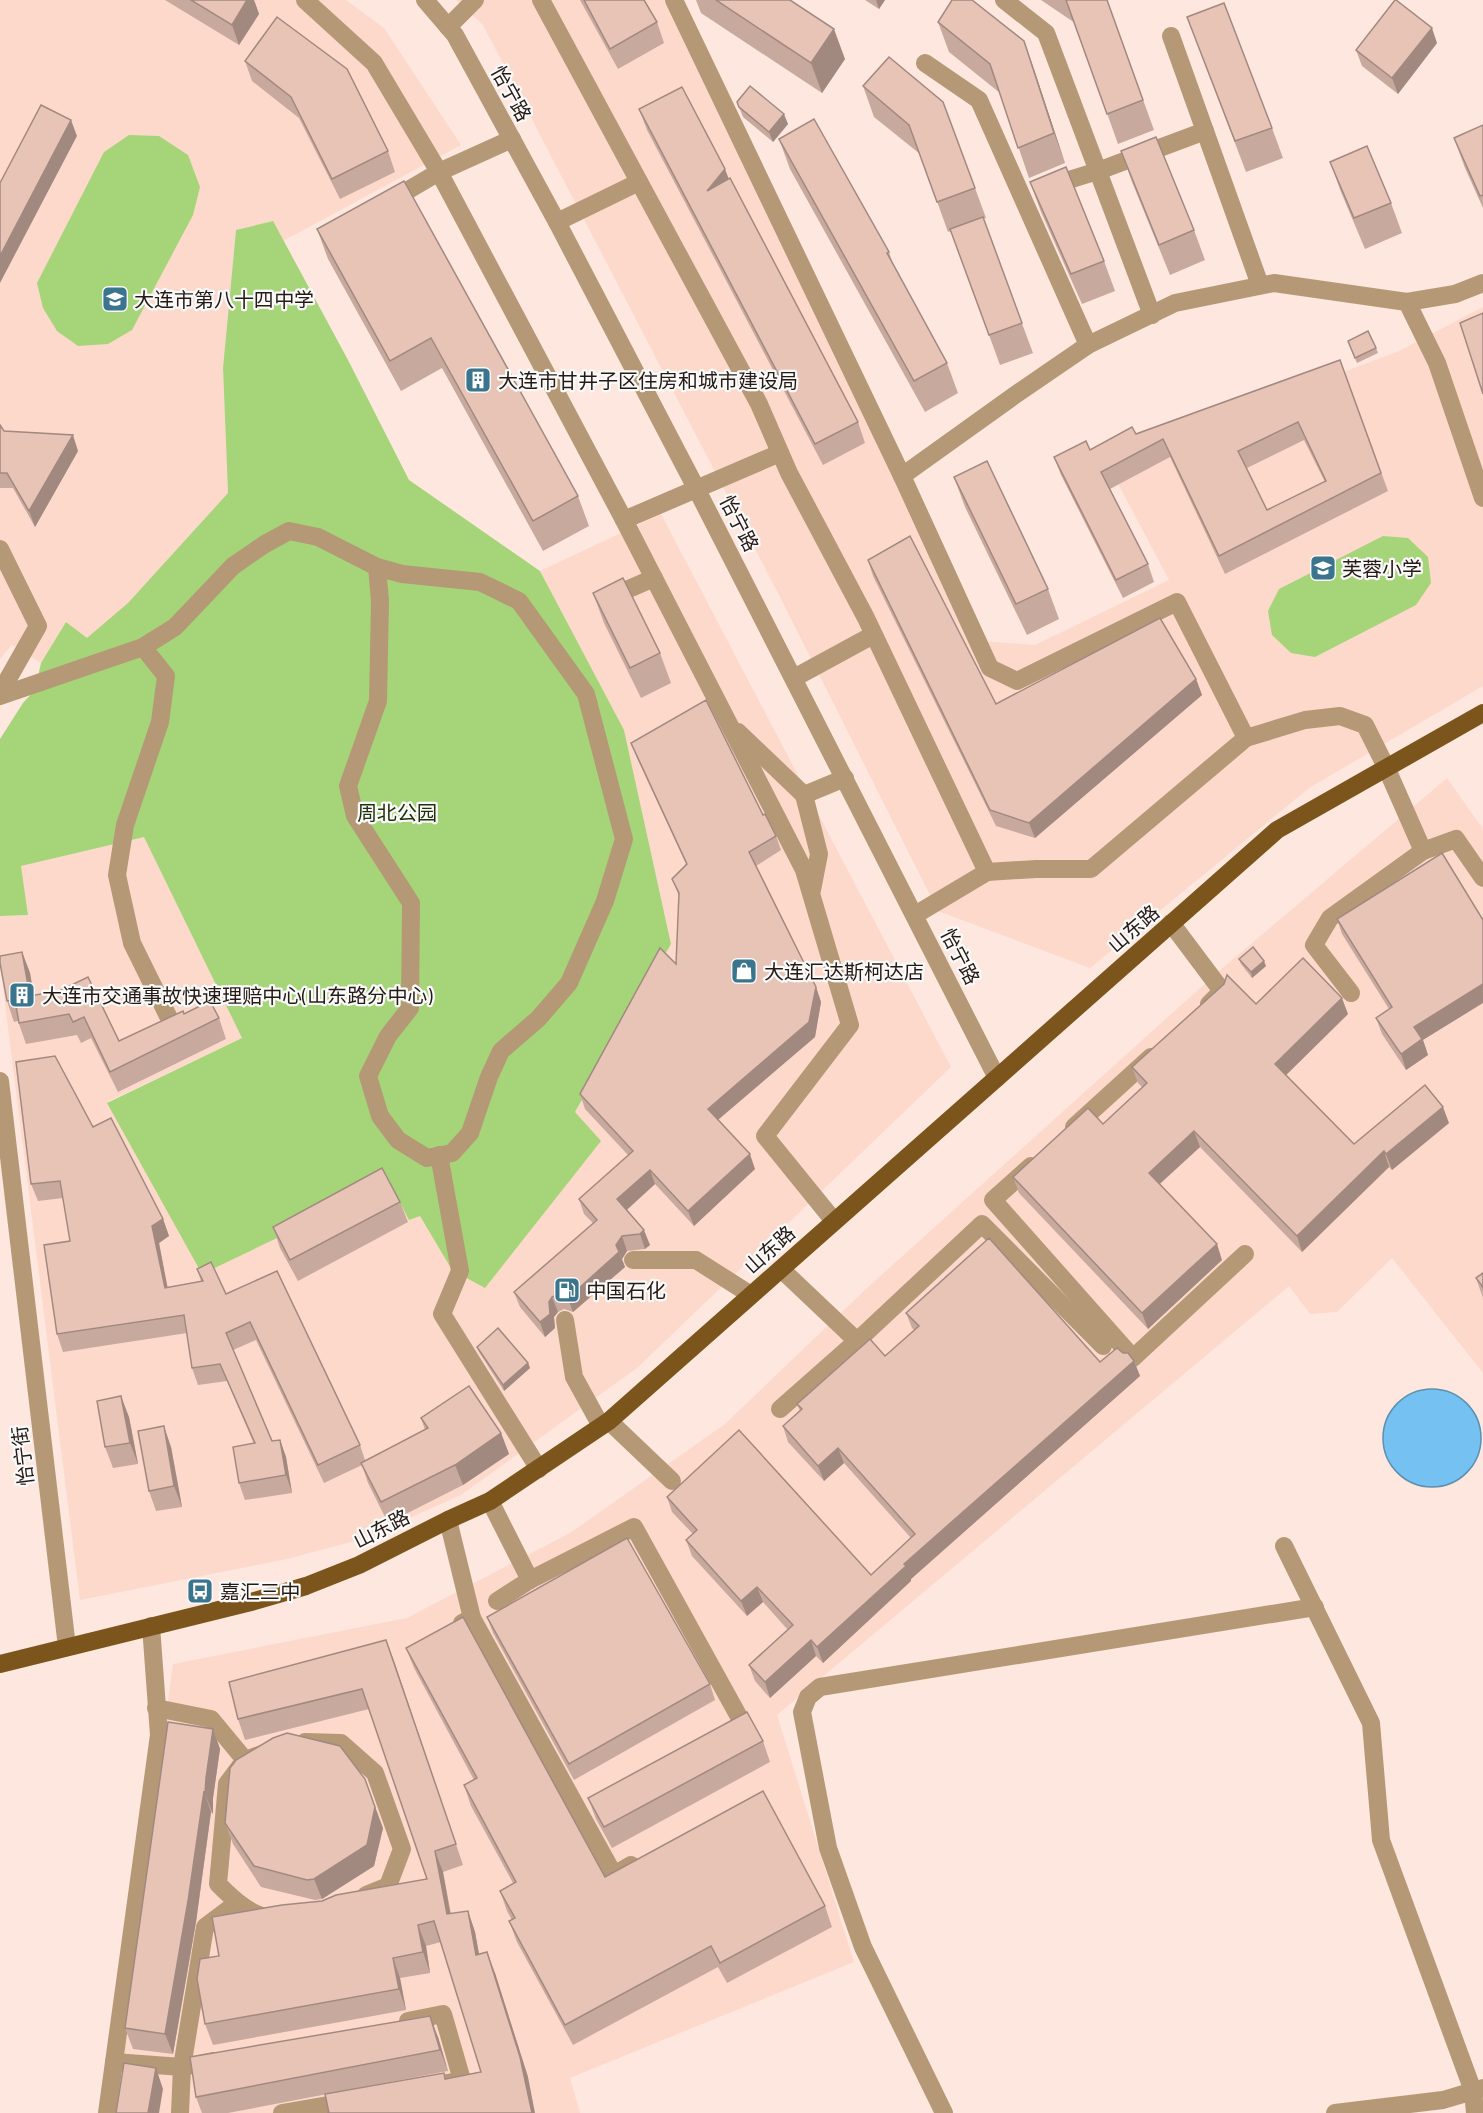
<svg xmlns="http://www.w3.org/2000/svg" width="1483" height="2113" viewBox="0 0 1483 2113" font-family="Barlow,'Noto Sans SC',sans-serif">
  <rect width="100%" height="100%" fill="#fde7df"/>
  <g fill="#fdd9cc">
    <polygon points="0,0 346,0 384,28 461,145 283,241 272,221 236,230 223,368 228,493 128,603 87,639 66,622 41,663 12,645 0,659"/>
    <polygon points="456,0 664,0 918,520 981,641 1035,645 1169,580 1105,459 1149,434 1346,371 1399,351 1483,307 1483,686 1309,788 1090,968 938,911 778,593 483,25"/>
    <polygon points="661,514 951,1067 637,1368 461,1495 362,1539 287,1559 80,1600 0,964 0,916 28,915 21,866 144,836 242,1038 107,1102 390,1184 420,1215 452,1270 575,1112 671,944 624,730 540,571"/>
    <polygon points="1447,778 1483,829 1483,1373 1392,1258 1337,1312 1310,1314 1289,1286 777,1715 854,1962 570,2078 580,2113 113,2113 173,1664 407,1618 570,1533 725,1424 867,1288 1219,971"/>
  </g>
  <g fill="#a6d478">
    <polygon points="129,135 159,136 188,155 200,187 193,215 132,330 108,344 78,346 57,331 43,308 37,283 104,152"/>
    <polygon points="273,221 348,360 409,480 540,571 624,730 671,944 575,1112 601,1141 485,1288 452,1270 420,1216 409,1220 390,1184 202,1274 107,1103 242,1038 144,837 21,866 28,915 0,916 0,739 23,703 35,690 41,663 66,622 87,638 128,603 228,493 223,368 236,230"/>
    <polygon points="1383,536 1408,538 1428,557 1431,583 1416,605 1315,657 1291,653 1272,635 1268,611 1279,589"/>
  </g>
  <circle fill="#74c1f2" stroke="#5d8fb0" stroke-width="1.5" cx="1432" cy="1438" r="49"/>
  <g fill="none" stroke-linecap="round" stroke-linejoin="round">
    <g stroke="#b59976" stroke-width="18">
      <polyline points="305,0 374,63 439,172 624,520 804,870 850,1025 765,1136 834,1221"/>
      <polyline points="425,0 455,35 557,222 696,488 997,1078"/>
      <polyline points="541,0 759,404 789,473 866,618 987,872"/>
      <polyline points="674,0 902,476 1015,395 1088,345 1175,303 1274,283 1407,302 1437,363 1483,498"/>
      <polyline points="1004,0 1046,33 1152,315"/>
      <polyline points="448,27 475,0"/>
      <polyline points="1171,36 1260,285"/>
      <polyline points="925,63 979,100 1088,345"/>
      <polyline points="1049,186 1098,171 1205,131"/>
      <polyline points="388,202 439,172 512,139"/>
      <polyline points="557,222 639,182"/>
      <polyline points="1407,302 1455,294 1483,283"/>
      <polyline points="902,476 990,668 1017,681 1177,602 1246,738"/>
      <polyline points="624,520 780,453"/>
      <polyline points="0,549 38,626 0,693"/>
      <polyline points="624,591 654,578"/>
      <polyline points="143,647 166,676 160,722 125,825 117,875 132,943 168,1016"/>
      <polyline points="794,678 873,635"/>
      <polyline points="0,696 143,647 175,627 233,566 265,544 289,531 318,537 377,567 402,574 480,582 519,601 586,694 624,839 605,901 569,983 538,1019 501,1051 489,1077 470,1133 452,1153 427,1158 398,1140 380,1116 368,1076 388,1036 410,1008 411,903 355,816 348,786 378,701 380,601 377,567"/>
      <polyline points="738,732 804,795 845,778"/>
      <polyline points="804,795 819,854 812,890"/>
      <polyline points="915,915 987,872 1036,869 1091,869 1246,738 1305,720 1340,716 1365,725 1386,767 1423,851 1456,839 1483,878"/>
      <polyline points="1171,923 1222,991 1209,1004"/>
      <polyline points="1351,993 1314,945 1330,918 1423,851"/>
      <polyline points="0,1081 67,1647"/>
      <polyline points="1074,1127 1151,1057"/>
      <polyline points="439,1155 460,1271 442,1314 539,1469"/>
      <polyline points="1031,1166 993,1200 1133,1358 1245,1254"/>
      <polyline points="633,1260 696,1260 751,1295"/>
      <polyline points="781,1269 857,1341 982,1224 1103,1346"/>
      <polyline points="565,1320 574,1377 601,1426"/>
      <polyline points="780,1409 857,1341"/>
      <polyline points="609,1421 672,1481"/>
      <polyline points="490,1501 530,1580 634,1527 743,1724 730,1731"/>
      <polyline points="448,1520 472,1618 462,1623"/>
      <polyline points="1284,1546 1371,1723 1381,1840 1473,2091 1475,2113"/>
      <polyline points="497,1601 530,1580"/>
      <polyline points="472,1618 614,1875 631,1865"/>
      <polyline points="156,1708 211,1719 245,1760 262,1754"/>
      <polyline points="305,1742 341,1743 375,1773 402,1849 388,1886 366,1895"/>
      <path d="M242 1764 227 1784 218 1884C231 1897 253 1919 273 1917"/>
      <polyline points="408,2021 443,2014 462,2080 443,2084"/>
      <polyline points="114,2062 182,2067 213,2061"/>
      <polyline points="107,2113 159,1735 151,1626"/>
      <polyline points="180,2113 182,2067 205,1927 237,1903"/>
      <polyline points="282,2113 351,2101"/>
      <polyline points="944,2113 863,1947 828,1848 802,1712 808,1697 820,1687 1315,1607"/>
      <polyline points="1335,2113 1443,2100 1483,2088"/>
    </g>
    <polyline stroke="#7c551c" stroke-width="18" points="0,1664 251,1602 306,1586 359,1565 448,1520 490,1501 609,1421 1277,830 1483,713"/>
  </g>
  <g fill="#c8a99d" fill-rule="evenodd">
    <polygon points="165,0 254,0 259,14 239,45"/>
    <polygon points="580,0 644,0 657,22 664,43 618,69"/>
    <polygon points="696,0 790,0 845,59 822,93 701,13"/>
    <polygon points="865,0 885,0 879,9"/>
    <polygon points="1041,0 1107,0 1154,130 1118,144 1075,23"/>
    <polygon points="1187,17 1272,128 1283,158 1246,172"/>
    <polygon points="938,22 1024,41 1065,163 1029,178 1000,93 949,52"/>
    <polygon points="1437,43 1398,94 1362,66 1356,50"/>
    <polygon points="889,57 975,188 986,218 983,219 1033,353 1000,365 951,231 948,232 920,154 874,117 863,86"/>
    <polygon points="245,61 388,151 395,172 340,199 299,118 252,81"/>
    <polygon points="737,102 788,124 773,142 743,117"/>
    <polygon points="639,109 729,179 858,422 865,443 823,465 647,130"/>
    <polygon points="1483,125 1483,208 1465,168 1454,138"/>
    <polygon points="779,139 889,252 894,267 947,363 958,393 925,412 790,169"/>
    <polygon points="1121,151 1194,230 1205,260 1170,275 1132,182"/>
    <polygon points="1330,162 1391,203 1402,233 1365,249 1341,192"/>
    <polygon points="404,181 578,496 589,526 543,551 442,368 401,391 328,259 317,229"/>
    <polygon points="1030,182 1104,261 1115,291 1082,304 1041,212"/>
    <polygon points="1348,341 1376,348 1378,353 1357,363"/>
    <path d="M1340 360 1388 491 1225 574 1170 457 1110 489 1148 564 1154 582 1123 598 1061 475 1054 457 1090 450ZM1304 440 1325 482 1267 510 1247 468Z"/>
    <polygon points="0,425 4,431 78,451 35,527 13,488 0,488"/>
    <polygon points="954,477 1048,589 1059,619 1027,635 965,507"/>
    <polygon points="868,560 996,704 1196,679 1202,695 1035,838 996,826 873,576"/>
    <polygon points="593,593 660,653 671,683 641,698 604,623"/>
    <polygon points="631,743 763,815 776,836 781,850 756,866 816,987 821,1002 815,1037 718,1120 755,1169 694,1226 655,1184 627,1210 650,1245 645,1249 627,1251 622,1259 625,1267 573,1312 564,1309 558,1312 554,1317 555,1328 545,1337 520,1307 514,1292 593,1223 584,1214 579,1199 628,1155 585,1109 580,1094 676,964 679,896 672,879 686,864 637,758"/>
    <polygon points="1337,919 1423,1040 1428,1055 1406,1070 1382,1034 1376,1018 1389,1009 1342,934"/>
    <polygon points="22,952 30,973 34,995 59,991 119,1041 184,1014 219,1018 226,1039 118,1092 91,1038 81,1043 77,1035 26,1044 18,1021 14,1022 7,1001"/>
    <polygon points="1239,959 1266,966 1252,978 1241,964"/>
    <polygon points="1256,1004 1348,1014 1286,1075 1354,1144 1449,1123 1392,1170 1389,1167 1302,1252 1200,1147 1160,1184 1222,1260 1148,1329 1019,1193 1013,1177 1103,1124 1142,1087 1138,1083 1132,1067"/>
    <polygon points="93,1127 163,1219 169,1236 159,1243 167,1287 201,1281 197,1269 226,1294 360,1445 365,1460 425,1430 421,1418 501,1433 509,1454 463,1485 388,1523 368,1483 362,1465 324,1483 256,1340 233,1350 272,1441 280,1440 286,1457 292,1493 245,1500 239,1483 254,1444 227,1381 198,1385 192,1368 187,1333 63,1352 57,1334 70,1241 63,1198 38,1201 31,1184"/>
    <polygon points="400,1202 408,1222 298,1281 280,1248 273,1227"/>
    <polygon points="1483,1273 1483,1298 1476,1278"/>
    <polygon points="906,1313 1100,1362 1134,1361 1140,1376 911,1579 911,1581 823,1663 816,1656 770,1698 755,1681 749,1665 788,1630 763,1602 747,1616 692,1556 686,1540 693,1534 672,1512 667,1497 871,1575 911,1538 844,1463 824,1481 788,1442 783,1426 800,1411 797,1404 885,1356 914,1330 912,1328"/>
    <polygon points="477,1347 528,1363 530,1368 504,1391 479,1352"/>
    <polygon points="129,1417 138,1464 113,1468 105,1447"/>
    <polygon points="171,1447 182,1507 156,1511 149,1491"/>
    <polygon points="487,1617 710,1684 715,1700 574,1780 493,1633"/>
    <polygon points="386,1640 463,1865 443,1872 451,1914 468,1911 475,1932 479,1954 495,1973 528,2077 327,2113 444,2073 446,2078 481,2072 441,1942 426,1946 430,1973 400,1978 406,2010 213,2045 205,2024 219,1956 322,1901 427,1879 369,1709 245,1740 238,1719"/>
    <polygon points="406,1648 605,1877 825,1906 832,1927 727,1983 718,1967 573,2045 517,1942 509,1921 512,1920 507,1911 500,1891 513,1883 471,1806 464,1785 474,1780 414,1668"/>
    <polygon points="213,1729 220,1749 213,1798 213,1814 211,1812 196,1922 173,2054 133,2049 125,2028"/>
    <polygon points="763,1741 770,1762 612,1848 596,1819 588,1798"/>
    <polygon points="225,1823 383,1828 374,1866 322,1899 315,1900 261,1887 233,1844"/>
    <polygon points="438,2037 448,2071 228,2113 202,2113 196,2097"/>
  </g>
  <g fill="#a28980">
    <polygon points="247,0 254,0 259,14 239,45 232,25"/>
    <polygon points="876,0 885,0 879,9"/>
    <polygon points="1432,28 1437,43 1398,94 1392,78"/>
    <polygon points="834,29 845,59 822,93 811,63"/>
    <polygon points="1024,41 1035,72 1065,163 1054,133"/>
    <polygon points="784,114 788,124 773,142 769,132"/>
    <polygon points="71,120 77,136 0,283 0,256"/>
    <polygon points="725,169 733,190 707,191"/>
    <polygon points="73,435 78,451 35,527 29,511"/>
    <polygon points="1196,679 1202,695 1035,838 1029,823"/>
    <polygon points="22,952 30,973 37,1016 30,996"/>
    <polygon points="1264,961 1266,966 1252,978 1251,972"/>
    <polygon points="1483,984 1483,1003 1423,1040 1428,1055 1406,1070 1401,1054 1414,1027"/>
    <polygon points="816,987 821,1002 815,1037 713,1124 708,1109"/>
    <polygon points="1342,998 1348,1014 1281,1080 1275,1064"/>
    <polygon points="1443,1107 1449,1123 1392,1170 1386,1154"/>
    <polygon points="1194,1131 1200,1147 1155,1188 1149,1173"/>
    <polygon points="1384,1151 1389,1167 1302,1252 1297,1236"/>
    <polygon points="750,1154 755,1169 694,1226 688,1211"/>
    <polygon points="650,1170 655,1184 622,1214 617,1199"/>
    <polygon points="163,1219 169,1236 159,1243 171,1305 165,1288 152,1226"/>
    <polygon points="644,1230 650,1245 645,1249 640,1234"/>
    <polygon points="622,1236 627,1251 622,1259 616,1245"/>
    <polygon points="1217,1244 1222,1260 1148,1329 1142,1313"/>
    <polygon points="619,1252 625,1267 573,1312 568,1298"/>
    <polygon points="552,1297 558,1312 554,1317 555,1328 545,1337 540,1322 549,1302"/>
    <polygon points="1134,1361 1140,1376 911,1579 911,1581 823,1663 817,1647 904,1564"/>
    <polygon points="528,1363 530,1368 504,1391 503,1385"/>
    <polygon points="121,1396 129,1417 138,1464 130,1443"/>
    <polygon points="164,1426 171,1447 182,1507 174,1486"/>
    <polygon points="501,1433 509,1454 463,1485 455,1465"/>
    <polygon points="280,1440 286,1457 292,1493 286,1475"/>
    <polygon points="838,1448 844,1463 824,1481 818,1466"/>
    <polygon points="757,1587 763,1602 747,1616 741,1601"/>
    <polygon points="386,1640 394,1661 463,1865 456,1844"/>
    <polygon points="811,1640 816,1656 770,1698 765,1682"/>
    <polygon points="213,1729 220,1749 213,1798 213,1814 205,1794 206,1778"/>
    <polygon points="365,1779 383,1828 374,1866 322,1899 314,1879"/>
    <polygon points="204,1791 211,1812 196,1922 173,2054 165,2034"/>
    <polygon points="435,1851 443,1872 454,1935 447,1914"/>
    <polygon points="468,1911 475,1932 483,1976 476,1955"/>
    <polygon points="418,1925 426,1946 430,1973 423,1952"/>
    <polygon points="487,1952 495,1973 528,2077 535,2113 532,2113"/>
    <polygon points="393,1958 400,1978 406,2010 399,1989"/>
    <polygon points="430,2016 438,2037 448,2071 440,2050"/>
    <polygon points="156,2068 163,2089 159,2113 148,2113"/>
  </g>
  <g fill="#e8c4b7" stroke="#a28980" stroke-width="1.5" fill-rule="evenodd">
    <polygon points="191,0 247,0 232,25"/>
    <polygon points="584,0 644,0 657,22 610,49"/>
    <polygon points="716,0 790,0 834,29 811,63"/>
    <polygon points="952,0 972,0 1024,41 1054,133 1018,148 990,64 938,22"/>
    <polygon points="1066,0 1107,0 1143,100 1107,114"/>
    <polygon points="1395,0 1396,0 1432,28 1392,78 1356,50"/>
    <polygon points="1224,3 1272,128 1235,141 1187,17"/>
    <polygon points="277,17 347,69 388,151 332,179 291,97 245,61"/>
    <polygon points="889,57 943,102 975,188 937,202 909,125 863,86"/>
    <polygon points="750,86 784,114 769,132 739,107 737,102"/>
    <polygon points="682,87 725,169 707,191 730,178 858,422 815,444 639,109"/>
    <polygon points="41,105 71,120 0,256 0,183"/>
    <polygon points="814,119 889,252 887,253 947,363 914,381 779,139"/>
    <polygon points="1483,125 1483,195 1480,196 1454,138"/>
    <polygon points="1156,137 1194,230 1159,245 1121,151"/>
    <polygon points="1367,146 1391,203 1354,218 1330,162"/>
    <polygon points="1066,167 1104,261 1071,274 1030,182"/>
    <polygon points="404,181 578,496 533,521 431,338 390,361 317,229"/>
    <polygon points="983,217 1022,323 989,335 950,229"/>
    <polygon points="1483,313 1483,394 1460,323"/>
    <polygon points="1368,331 1376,348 1355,358 1348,341"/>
    <path d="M1340 360 1381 473 1219 556 1163 439 1101 472 1148 564 1116 580 1054 457 1086 441 1090 450 1132 427 1136 434ZM1298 422 1326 481 1267 510 1238 451Z"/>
    <polygon points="0,425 4,431 73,435 29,511 7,473 0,473"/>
    <polygon points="987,461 1048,589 1016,604 954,477"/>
    <polygon points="910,536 996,704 1160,618 1196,679 1029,823 990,810 868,560"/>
    <polygon points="623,578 660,653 630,668 593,593"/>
    <polygon points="706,700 763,815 765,814 776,836 749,852 816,987 809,1022 708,1109 750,1154 688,1211 650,1170 617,1199 644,1230 640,1234 622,1236 616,1245 619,1252 568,1298 558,1294 552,1297 549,1302 550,1314 540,1322 514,1292 597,1220 579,1199 633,1151 580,1094 660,948 676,964 679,893 672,879 687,864 631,743"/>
    <polygon points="1442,853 1483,920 1483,984 1414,1027 1422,1039 1401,1054 1376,1018 1392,1007 1337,919"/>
    <polygon points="1253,947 1264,961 1251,972 1239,959"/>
    <polygon points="22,952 30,996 59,991 88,977 119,1041 183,1011 184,1014 210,1001 219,1018 110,1072 84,1017 73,1022 69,1014 19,1023 15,1000 7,1001 0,963 0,956"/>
    <polygon points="1303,958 1342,998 1275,1064 1354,1144 1425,1085 1443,1107 1386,1154 1384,1151 1297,1236 1194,1131 1149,1173 1217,1244 1142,1313 1013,1177 1088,1108 1103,1124 1147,1083 1132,1067 1224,984 1227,975 1256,1004"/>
    <polygon points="55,1056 93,1127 111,1118 163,1219 152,1226 165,1288 203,1281 197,1269 211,1262 226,1294 277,1271 360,1445 318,1465 250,1322 226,1333 272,1441 280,1440 286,1475 239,1483 233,1447 255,1443 220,1364 192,1368 184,1315 57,1334 44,1245 70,1241 60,1181 31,1184 16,1062"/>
    <polygon points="382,1168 400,1202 290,1260 273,1227"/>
    <polygon points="989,1238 1100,1362 1117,1348 1123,1353 1128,1353 1134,1361 904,1564 906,1566 817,1647 811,1640 765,1682 749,1665 793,1625 757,1587 741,1601 686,1540 697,1530 667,1497 739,1430 871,1575 915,1534 838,1448 818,1466 783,1426 802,1409 797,1404 870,1339 885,1356 919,1326 906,1313"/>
    <polygon points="1483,1273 1483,1287 1476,1278"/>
    <polygon points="498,1328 528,1363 503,1385 477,1347"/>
    <polygon points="469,1386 501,1433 455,1465 381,1502 361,1463 428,1428 421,1418"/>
    <polygon points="121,1396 130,1443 105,1447 97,1401"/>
    <polygon points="164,1426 174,1486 149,1491 138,1431"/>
    <polygon points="627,1538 710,1684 569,1764 487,1617"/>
    <polygon points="463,1617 605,1877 763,1791 825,1906 720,1963 711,1946 565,2025 509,1921 515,1918 500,1891 516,1882 464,1785 477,1778 406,1648"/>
    <polygon points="386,1640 456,1844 435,1851 447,1914 468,1911 476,1955 487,1952 520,2057 532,2113 327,2113 329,2113 325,2094 444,2073 445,2079 481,2072 434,1921 418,1925 423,1952 393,1958 399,1989 205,2024 197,1979 200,1959 219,1956 212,1917 282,1905 322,1901 336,1895 427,1879 362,1689 238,1719 229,1682"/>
    <polygon points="747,1712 763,1741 604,1827 588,1798"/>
    <polygon points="168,1722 213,1729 206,1778 205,1794 204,1791 188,1901 165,2034 125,2028"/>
    <polygon points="287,1733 340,1746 365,1779 375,1807 367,1845 314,1879 307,1880 254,1866 225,1823 230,1768 236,1760 273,1738"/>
    <polygon points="430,2016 440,2050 196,2097 190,2057"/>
    <polygon points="124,2063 156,2068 148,2113 116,2113"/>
  </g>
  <defs>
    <symbol id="school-square" viewBox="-11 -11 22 22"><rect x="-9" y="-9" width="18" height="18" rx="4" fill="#3a748d" stroke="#fafafa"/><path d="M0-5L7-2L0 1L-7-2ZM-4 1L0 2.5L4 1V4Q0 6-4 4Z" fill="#fff"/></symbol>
    <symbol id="building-square" viewBox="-11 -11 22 22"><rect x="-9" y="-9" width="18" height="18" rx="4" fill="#3a748d" stroke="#fafafa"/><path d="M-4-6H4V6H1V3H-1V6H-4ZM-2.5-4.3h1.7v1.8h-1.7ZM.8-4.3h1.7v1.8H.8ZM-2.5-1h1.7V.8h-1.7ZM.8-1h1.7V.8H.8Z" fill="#fff"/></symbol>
    <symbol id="shop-square" viewBox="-11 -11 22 22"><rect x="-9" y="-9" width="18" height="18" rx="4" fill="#3a748d" stroke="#fafafa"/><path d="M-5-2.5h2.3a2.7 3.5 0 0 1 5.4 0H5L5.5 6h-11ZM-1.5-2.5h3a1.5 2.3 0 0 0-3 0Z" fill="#fff"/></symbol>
    <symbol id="fuel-square" viewBox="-11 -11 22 22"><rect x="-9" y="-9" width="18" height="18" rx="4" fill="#3a748d" stroke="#fafafa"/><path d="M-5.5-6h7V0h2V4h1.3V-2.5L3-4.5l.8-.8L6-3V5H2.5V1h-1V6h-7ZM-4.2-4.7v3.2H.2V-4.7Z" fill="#fff"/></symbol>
    <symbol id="bus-square" viewBox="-11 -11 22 22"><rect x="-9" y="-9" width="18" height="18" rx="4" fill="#3a748d" stroke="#fafafa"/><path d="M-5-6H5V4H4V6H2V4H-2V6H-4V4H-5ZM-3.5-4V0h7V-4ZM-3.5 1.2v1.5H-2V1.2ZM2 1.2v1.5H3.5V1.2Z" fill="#fff"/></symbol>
  </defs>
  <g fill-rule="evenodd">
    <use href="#school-square" x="100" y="284" width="30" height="30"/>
    <use href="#building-square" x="463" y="365" width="30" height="30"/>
    <use href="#school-square" x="1308" y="553" width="30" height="30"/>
    <use href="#shop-square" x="729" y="956" width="30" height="30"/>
    <use href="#building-square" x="7" y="980" width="30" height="30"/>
    <use href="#fuel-square" x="552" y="1275" width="30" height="30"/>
    <use href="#bus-square" x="185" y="1576" width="30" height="30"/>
  </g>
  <g text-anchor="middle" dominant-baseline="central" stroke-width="4.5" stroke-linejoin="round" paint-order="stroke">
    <g font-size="20" fill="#261a15" stroke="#fafafa">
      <text transform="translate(512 93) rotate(61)">怡宁路</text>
      <text transform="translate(740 523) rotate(63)">怡宁路</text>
      <text transform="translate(1133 928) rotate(-41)">山东路</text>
      <text transform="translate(961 956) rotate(63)">怡宁路</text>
      <text transform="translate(769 1249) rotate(-42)">山东路</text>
      <text transform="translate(22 1456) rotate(-97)">怡宁街</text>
      <text transform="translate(381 1528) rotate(-27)">山东路</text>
    </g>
    <g font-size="20" fill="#261a15" stroke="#fafafa" text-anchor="start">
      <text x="134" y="299">大连市第八十四中学</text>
      <text x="498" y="380">大连市甘井子区住房和城市建设局</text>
      <text x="1342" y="568">芙蓉小学</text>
      <text x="764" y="971">大连汇达斯柯达店</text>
      <text x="42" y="995">大连市交通事故快速理赔中心(山东路分中心)</text>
      <text x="586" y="1290">中国石化</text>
      <text x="220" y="1591">嘉汇三中</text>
    </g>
    <g font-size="20" fill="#20320c" stroke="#fafafa">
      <text x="397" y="812">周北公园</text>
    </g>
  </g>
</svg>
